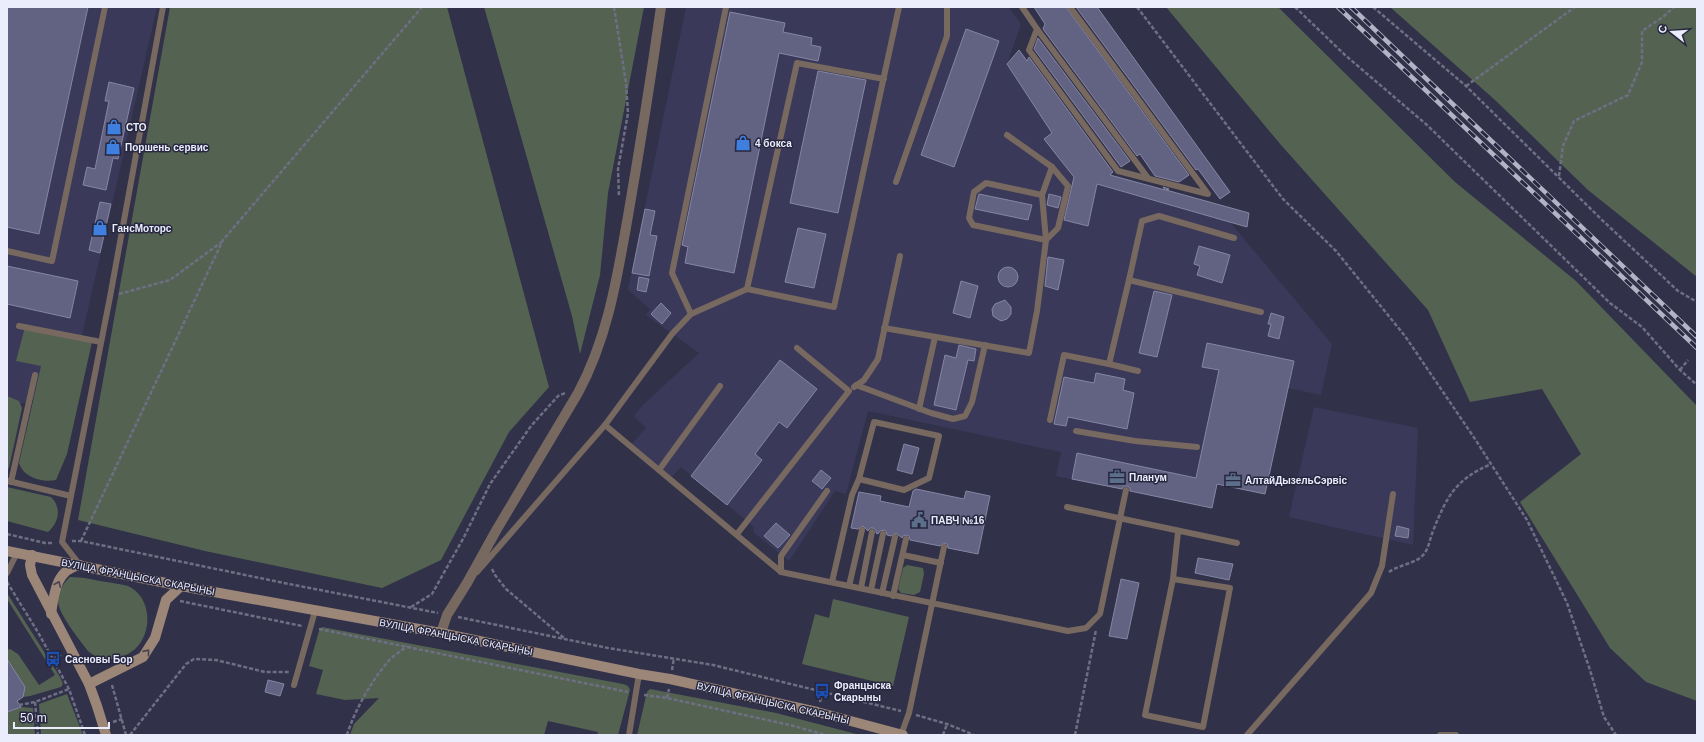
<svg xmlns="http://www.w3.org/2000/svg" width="1704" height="742" viewBox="0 0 1704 742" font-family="Helvetica,sans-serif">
  <rect width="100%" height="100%" fill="#31314a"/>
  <g fill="#3a3959">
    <polygon points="7,7 157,7 72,379 52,394 7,408"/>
    <polygon points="686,7 1008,7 1021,24 1007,64 1052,133 1084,174 1098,185 1230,222 1332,344 1321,395 1288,388 1265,494 1217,484 1212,508 1056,476 1061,452 868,411 846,494 835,491 789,561 753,532 754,527 681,467 672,477 632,444 646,428 634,416 642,406 699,353 646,315 650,309 628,290"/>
    <polygon points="1314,407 1418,428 1413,545 1289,517"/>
  </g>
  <g fill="#546351">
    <polygon points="170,7 447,7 549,387 509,432 441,560 382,588 205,551 78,520"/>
    <polygon points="484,7 644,7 608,193 600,275 580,354 572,316"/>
    <polygon points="1166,7 1278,7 1455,182 1576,281 1697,406 1697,701 1646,682 1610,648 1520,502 1581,454 1542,389 1470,402 1428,310 1281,145"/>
    <polygon points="1390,7 1697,7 1697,277 1588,190 1495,100"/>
    <path d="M25 327 92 342 67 454 56 480C42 483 23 477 19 463L41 366 16 361Z"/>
    <polygon points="7,396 19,401 22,408 9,468 7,470"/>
    <path d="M7 487 51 497C62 508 59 522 48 532L7 521Z"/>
    <polygon points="907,565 923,568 924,574 920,592 914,595 901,593 898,589 903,568"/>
    <path d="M70 577C83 577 94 580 106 582 113 583 121 584 128 586 148 595 153 623 141 642 131 658 104 666 88 651 80 640 56 612 58 598 59 589 64 583 70 577Z"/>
    <polygon points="7,593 60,677 63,684 61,687 30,696 23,697 23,692 7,660 7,650 10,649 18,654 39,685 55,675 7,599"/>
    <polygon points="833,599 909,617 893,686 802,664 815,614 829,618"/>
    <polygon points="322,627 623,684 628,686 630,690 618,735 597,735 598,732 548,721 544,735 350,735 354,724 379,698 345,700 316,694 323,670 309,666 319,631"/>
    <polygon points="650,689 776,713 860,735 637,735 647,692"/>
    <polygon points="67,694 83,735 41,735 39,704"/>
    <polygon points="21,707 33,708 35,735 7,735 8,711"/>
  </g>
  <g fill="#626283" stroke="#8586a3">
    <polygon points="7,7 88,7 39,234 7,227"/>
    <polygon points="1034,7 1066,7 1189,175 1179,182 1155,176 1140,154 1137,156 1043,29 1045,24"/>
    <polygon points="1076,7 1097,7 1230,192 1220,199 1198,169 1196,170"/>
    <polygon points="730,12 785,23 783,32 812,38 811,45 821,47 818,61 779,53 734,273 685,263 688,247 682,245"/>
    <polygon points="966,29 999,41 954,167 921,155"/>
    <polygon points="1038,38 1130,161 1121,167 1034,49"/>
    <polygon points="1019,50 1027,61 1029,57 1113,172 1110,175 1165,190 1163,187 1169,189 1166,190 1249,213 1247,227 1097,184 1088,226 1064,220 1074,177 1044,139 1052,133 1007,64"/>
    <polygon points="818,71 866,80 838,213 790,203"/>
    <polygon points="109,82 134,88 118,159 113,158 106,190 83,185 87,167 95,169 109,101 105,101"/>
    <polygon points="979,194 1032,205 1028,220 975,209"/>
    <polygon points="1049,194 1061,197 1058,208 1047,205"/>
    <polygon points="100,202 111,204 100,253 89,250"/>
    <polygon points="645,209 655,211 650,235 657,236 649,276 632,273"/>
    <polygon points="798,228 826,234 814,288 785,282"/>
    <polygon points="1199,246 1230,255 1222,283 1197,275 1200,266 1194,264"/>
    <polygon points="1048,257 1064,260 1058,290 1045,286"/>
    <polygon points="7,266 78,281 70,318 7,304"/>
    <circle cx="1008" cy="277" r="10"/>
    <polygon points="639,277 649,279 646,292 637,290"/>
    <polygon points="961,281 978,286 970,318 953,313"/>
    <polygon points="1154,291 1172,295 1157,357 1139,353"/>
    <polygon points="1005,300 1011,307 1011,314 1007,319 1001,321 993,316 992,309 995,304"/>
    <polygon points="661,303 671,313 662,324 651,314"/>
    <polygon points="1271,313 1284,317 1279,339 1268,336 1271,324 1268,324"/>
    <polygon points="1207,343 1294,361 1265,494 1217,484 1212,508 1130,491 1130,488 1127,486 1124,486 1122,489 1072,479 1077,453 1196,478 1219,370 1202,367"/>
    <polygon points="959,345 976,349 974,361 968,360 956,410 934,405 945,355 956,358"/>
    <polygon points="780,360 817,389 787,428 779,422 755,454 762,460 727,505 691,476"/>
    <polygon points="1096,373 1125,379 1123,390 1134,393 1127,429 1068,417 1066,426 1054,424 1064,377 1094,383"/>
    <polygon points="904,444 919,448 912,474 897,470"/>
    <polygon points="821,470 831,478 822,489 812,481"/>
    <polygon points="916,489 964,499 966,491 990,496 978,554 948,548 947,544 945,543 940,546 910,540 909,536 907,535 903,536 902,538 896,533 891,536 887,535 886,531 884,530 880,531 878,534 876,533 876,530 873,528 870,528 868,531 863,526 858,529 851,528 859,492 881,496 880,501 909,507 913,491"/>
    <polygon points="776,523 790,535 778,548 764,536"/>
    <polygon points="1397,526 1409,529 1408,538 1395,536"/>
    <polygon points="1198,558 1233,564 1229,580 1195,573"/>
    <polygon points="1121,579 1139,583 1127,639 1109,636"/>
    <polygon points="7,659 25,687 23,697 17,701 21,707 7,712"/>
    <polygon points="268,680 284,684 280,696 265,692"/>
  </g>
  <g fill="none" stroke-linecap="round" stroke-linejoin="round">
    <g stroke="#6e6e84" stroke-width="2.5" stroke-dasharray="4 2" stroke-linecap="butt">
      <polyline points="614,7 626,83 628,113 618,169 619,197"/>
      <polyline points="1137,7 1283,199 1336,251 1405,336 1475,439 1527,520 1567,603 1590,670 1604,717 1616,735"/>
      <polyline points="1295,7 1345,55 1427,125 1610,303 1642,327 1680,370 1697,385"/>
      <polyline points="1373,7 1466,86 1602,220 1678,291 1697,302"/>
      <polyline points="1466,86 1575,7"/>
      <polyline points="1559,176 1563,146 1574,121 1628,95 1642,62 1642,31 1663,17 1674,7"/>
      <polyline points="119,294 170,280 223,241"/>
      <polyline points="1680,370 1688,360"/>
      <polyline points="7,534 45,543 53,543"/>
      <polyline points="72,541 81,541 284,583 438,613"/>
      <polyline points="81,541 223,240 422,7"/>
      <polyline points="492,569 495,575 506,589 564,638"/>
      <path d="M1389 572C1400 564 1416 564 1424 554 1429 548 1430 538 1433 531 1447 496 1455 480 1491 464"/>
      <polyline points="7,582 39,634 69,689 85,735"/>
      <polyline points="180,601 302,626"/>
      <polyline points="411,607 432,594 464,537 490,484 531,426 558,396 565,393"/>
      <polyline points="458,617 608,648 713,665 901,711"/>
      <polyline points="319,629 628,692"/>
      <polyline points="53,659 61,655"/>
      <polyline points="672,670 674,658"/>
      <polyline points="112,685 126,735"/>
      <polyline points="644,695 667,698 790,725 826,735"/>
      <polyline points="667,698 669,689"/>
      <polyline points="35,702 38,735"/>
      <polyline points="820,702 822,691"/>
      <polyline points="19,705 35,702 69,689"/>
      <polyline points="916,715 947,724 974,735"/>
      <polyline points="113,722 122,719"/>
      <polyline points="130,735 186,664 194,659 216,660 265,672 290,672"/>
      <path d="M347 735C354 712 370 683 386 664 391 657 400 652 407 646"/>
      <polyline points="943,735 947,724"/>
      <polyline points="1075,735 1096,630"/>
    </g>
    <g stroke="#77695f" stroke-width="6">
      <polyline points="1022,7 1037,29 1029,50 1118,171 1208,194 1070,7"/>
      <polyline points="1037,29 1148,178"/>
      <polyline points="896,182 947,36 947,7"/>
      <polyline points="1042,195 986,183 974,192 969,218 973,225 1046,240 1058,228 1068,186 1052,167"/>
      <polyline points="1234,238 1159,216 1142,221 1129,280 1261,312"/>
      <polyline points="7,251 52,261 105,7"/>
      <polyline points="747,289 834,307 899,7"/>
      <polyline points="691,314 672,273 726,7"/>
      <polyline points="19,326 101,342"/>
      <polyline points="884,328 1029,353 1037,311 1046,240 1042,195 1052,167 1007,135"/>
      <polyline points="1109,364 1138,371"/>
      <polyline points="856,385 931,413 953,419 965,416 972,402 985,345"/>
      <polyline points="854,387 864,380 878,359 900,256"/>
      <polyline points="919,409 935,337"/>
      <polyline points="1050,420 1064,355 1109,364 1129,280"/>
      <polyline points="605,425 781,572 1068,631 1086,628 1100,614 1126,490"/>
      <polyline points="1076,431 1135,441 1197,447"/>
      <polyline points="659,470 720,386"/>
      <polyline points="8,481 71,496"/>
      <polyline points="11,482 35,375"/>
      <polyline points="1067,507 1237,543"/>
      <polyline points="737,534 849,391 797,348"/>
      <polyline points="903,555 941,563"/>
      <polyline points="80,565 62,542 110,297 163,7"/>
      <polyline points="477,572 605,425 672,334 691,314 747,289 797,63 884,79"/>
      <polyline points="781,572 781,556 827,491"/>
      <polyline points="7,573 17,553"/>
      <polyline points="1173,579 1230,588 1203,727 1145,715 1173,579 1178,532"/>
      <polyline points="832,582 852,495 859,479 874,422 939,436 929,478 904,490 859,479"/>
      <polyline points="849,586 862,530"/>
      <polyline points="861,588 872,532"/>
      <polyline points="871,590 883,534"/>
      <polyline points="882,593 895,537"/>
      <polyline points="893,596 906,539"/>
      <polyline points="294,685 315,611"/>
      <polyline points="629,735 639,674"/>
      <polyline points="901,735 909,713 944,547"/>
      <polyline points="1247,735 1371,593 1382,566 1393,494"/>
      <polyline points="1440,735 1456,735"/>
    </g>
    <path stroke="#77695f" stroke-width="10" d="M441 633 447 615 467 583 497 529 578 393C608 337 617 278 628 216 640 147 651 77 661 7"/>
    <g stroke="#9c8677" stroke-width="10">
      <polyline points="7,551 181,586 441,633 639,674 670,679 817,712 903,735"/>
      <polyline points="32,555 30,565 32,575 89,684 97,706 106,735"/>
      <path d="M51 614C54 594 56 569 80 565"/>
      <polyline points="89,684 143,657 155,638 166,600 181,586"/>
    </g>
    <defs>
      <g id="rail">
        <polyline points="1338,7 1697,348"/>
        <polyline points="1351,7 1697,337"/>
      </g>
    </defs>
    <use href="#rail" stroke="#b2b3c5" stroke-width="4.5"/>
    <use href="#rail" stroke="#27273f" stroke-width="3" stroke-dasharray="9" stroke-linecap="butt"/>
  </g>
  <defs><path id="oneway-chevron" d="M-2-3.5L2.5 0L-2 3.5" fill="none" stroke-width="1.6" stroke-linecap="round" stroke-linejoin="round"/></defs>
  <g stroke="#4a4450">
    <use href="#oneway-chevron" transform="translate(58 584) rotate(-67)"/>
    <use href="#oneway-chevron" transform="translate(147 652) rotate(-51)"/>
  </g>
  <defs>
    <symbol id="shop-bare" viewBox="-9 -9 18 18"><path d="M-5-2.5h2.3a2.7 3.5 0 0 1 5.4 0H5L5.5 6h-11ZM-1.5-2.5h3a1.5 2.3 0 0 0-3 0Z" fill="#3f7fe0" stroke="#27273f" stroke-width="2.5" paint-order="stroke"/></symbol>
    <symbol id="office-bare" viewBox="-9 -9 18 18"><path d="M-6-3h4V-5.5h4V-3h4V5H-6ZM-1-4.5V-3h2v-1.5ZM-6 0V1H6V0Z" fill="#5c6f8a" stroke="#27273f" stroke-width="2.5" paint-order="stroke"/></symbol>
    <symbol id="civic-bare" viewBox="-9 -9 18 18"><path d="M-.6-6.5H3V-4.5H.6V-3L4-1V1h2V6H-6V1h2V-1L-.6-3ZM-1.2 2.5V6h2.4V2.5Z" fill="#5c6f8a" stroke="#27273f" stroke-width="2.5" paint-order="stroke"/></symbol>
    <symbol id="bus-bare" viewBox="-9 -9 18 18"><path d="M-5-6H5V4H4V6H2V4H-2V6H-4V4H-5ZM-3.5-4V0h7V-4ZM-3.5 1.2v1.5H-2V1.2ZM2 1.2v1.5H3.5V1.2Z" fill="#1a4fb4" stroke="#27273f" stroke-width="2.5" paint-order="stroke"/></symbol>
  </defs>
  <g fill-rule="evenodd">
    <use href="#shop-bare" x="103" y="116" width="22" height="22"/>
    <use href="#shop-bare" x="732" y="132" width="22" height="22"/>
    <use href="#shop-bare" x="102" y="136" width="22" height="22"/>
    <use href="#shop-bare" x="89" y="217" width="22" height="22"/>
    <use href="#office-bare" x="1106" y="466" width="22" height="22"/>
    <use href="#office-bare" x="1222" y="469" width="22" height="22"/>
    <use href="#civic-bare" x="908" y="509" width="22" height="22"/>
    <use href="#bus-bare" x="42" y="648" width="22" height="22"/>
    <use href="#bus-bare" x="811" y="680" width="22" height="22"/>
  </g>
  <g text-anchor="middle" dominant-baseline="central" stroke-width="3" stroke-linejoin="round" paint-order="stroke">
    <g font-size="10" font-weight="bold" fill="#ebecfc" stroke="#27273f" text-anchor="start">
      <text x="126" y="127">СТО</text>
      <text x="755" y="143">4 бокса</text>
      <text x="125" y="147">Поршень сервис</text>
      <text x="112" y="228">ГансМоторс</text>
      <text x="1129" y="477">Планум</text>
      <text x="1245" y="480">АлтайДызельСэрвіс</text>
      <text x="931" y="520">ПАВЧ №16</text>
      <text x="65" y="659">Сасновы Бор</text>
      <text x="834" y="685">Францыска<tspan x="834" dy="12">Скарыны</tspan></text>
    </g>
    <g font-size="10" fill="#ebecfc" stroke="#27273f">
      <text transform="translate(138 577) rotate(11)">ВУЛІЦА ФРАНЦЫСКА СКАРЫНЫ</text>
      <text transform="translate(456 637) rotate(11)">ВУЛІЦА ФРАНЦЫСКА СКАРЫНЫ</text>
      <text transform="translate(773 703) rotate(13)">ВУЛІЦА ФРАНЦЫСКА СКАРЫНЫ</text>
    </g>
  </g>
  <rect width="1704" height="742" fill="none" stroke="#ebecfc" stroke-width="16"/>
  <g transform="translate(1672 32) rotate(287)" stroke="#27273f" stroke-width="3" paint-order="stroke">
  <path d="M0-3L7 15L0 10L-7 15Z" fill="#ebecfc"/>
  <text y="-6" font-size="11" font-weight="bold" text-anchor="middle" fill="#ebecfc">С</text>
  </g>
  <path d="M14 722v6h95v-6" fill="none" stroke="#ebecfc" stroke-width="2"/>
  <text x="20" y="722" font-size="12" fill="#ebecfc" stroke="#27273f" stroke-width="3" paint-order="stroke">50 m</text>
</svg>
